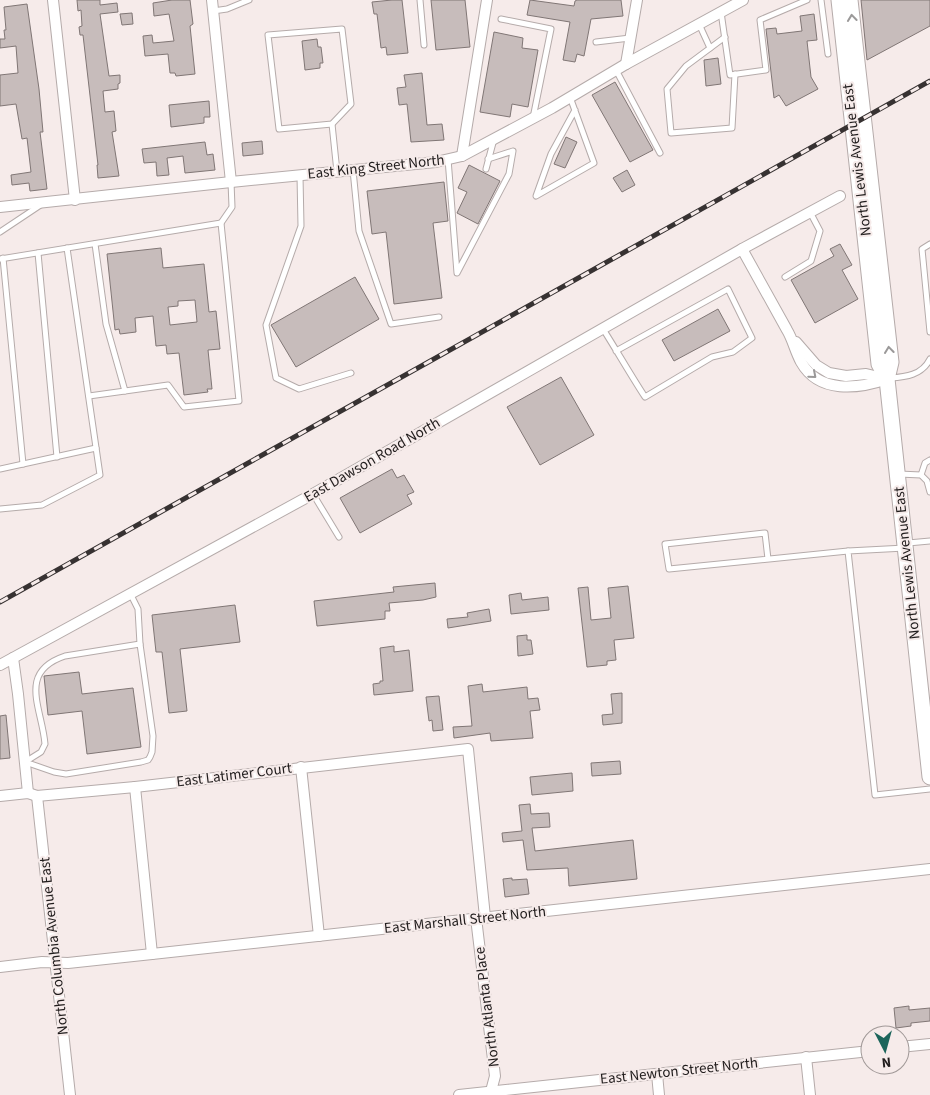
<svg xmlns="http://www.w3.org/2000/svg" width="930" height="1095" viewBox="0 0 930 1095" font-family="'Source Sans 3',sans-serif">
  <rect width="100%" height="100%" fill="#f6ebea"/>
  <g fill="#c7bcbb" stroke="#807675" fill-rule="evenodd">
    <polygon points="77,0 100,0 100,5 117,3 118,12 100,14 109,76 120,75 120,83 118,84 118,89 103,91 105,112 114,111 116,131 112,132 119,176 98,178 97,165 98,165 83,35 80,35 79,27 82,26 81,10 78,11"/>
    <polygon points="172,0 190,0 193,24 190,26 195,74 176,76 175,73 170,73 168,54 145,56 143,36 152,35 153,43 174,41 169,14 154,16 153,3"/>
    <polygon points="392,0 402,0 408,53 387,55 386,47 381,48 377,14 374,14 372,2"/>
    <polygon points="431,0 465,0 470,47 436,50"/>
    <polygon points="530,0 574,6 575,1 577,0 621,0 623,16 591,19 584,56 577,54 575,62 563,60 570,22 527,15"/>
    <polygon points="861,0 930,0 930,26 867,60"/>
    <polygon points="27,4 39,89 43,132 40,132 47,189 30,191 29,183 12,185 11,175 31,172 27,138 22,139 16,104 0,106 0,75 18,73 16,46 0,48 0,39 5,39 4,30 6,30 4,7"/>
    <polygon points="132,13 133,24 122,25 120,14"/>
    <polygon points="814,14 817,40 807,41 811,77 818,89 786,106 779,95 774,98 766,29 776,28 777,34 802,31 800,16"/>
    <polygon points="494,32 523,38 522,48 538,50 528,107 512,104 510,117 480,112"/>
    <polygon points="317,39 318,47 321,47 323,63 320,63 320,68 305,70 302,41"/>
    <polygon points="718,58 721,84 706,86 704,60"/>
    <polygon points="422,73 427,125 442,124 444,140 411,142 407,104 399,105 397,88 406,87 404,75"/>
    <polygon points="615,82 653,150 630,162 592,95"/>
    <polygon points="209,101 210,117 204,117 204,123 171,127 169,105"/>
    <polygon points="566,137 577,142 565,168 554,164"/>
    <polygon points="262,141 263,154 243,156 242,143"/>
    <polygon points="205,142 207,155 213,154 215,170 185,173 183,156 167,158 169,175 157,176 156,162 144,163 142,149"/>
    <polygon points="469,165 500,181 478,224 457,213 467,192 458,188"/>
    <polygon points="627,170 635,185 622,192 613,178"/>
    <polygon points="444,182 448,221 433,223 442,298 394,304 386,232 372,234 367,191"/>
    <polygon points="840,244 852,265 842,270 858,299 815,323 791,280 834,256 830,249"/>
    <path d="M161 248 163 268 204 264 209 312 216 311 220 349 208 350 212 389H207L208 392 184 395 179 353 167 354 166 345 156 346 153 316 135 318 136 332 120 334 119 329 115 330 107 254ZM195 300 197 322 170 325 168 307 178 306V301Z"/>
    <polygon points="355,277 379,319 296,367 271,325"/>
    <polygon points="718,309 730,331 674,361 662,340"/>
    <polygon points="561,377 594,435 540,465 507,407"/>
    <polygon points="392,469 397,478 404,475 414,492 407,495 412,504 360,533 340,498"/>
    <polygon points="435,583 436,597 423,600 389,603 390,611 385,611 385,619 317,626 314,601 394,592 393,587"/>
    <polygon points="628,586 634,638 614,640 616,660 607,661 607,665 587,667 578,588 588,587 591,620 611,618 608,588"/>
    <polygon points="521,593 522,600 548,597 549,610 511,614 509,595"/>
    <polygon points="235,605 240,642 180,649 187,711 169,713 162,652 156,652 152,615"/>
    <polygon points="489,609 491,621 448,628 447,619 468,617 467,613"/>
    <polygon points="527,635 527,640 531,640 533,654 518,656 517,636"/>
    <polygon points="394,646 394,652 409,650 413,691 374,695 373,684 380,683 380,681 383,681 380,648"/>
    <polygon points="79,672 82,694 133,688 141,747 87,754 82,711 48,715 44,676"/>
    <polygon points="482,684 483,692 527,687 528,699 538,698 540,710 530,711 533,738 491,741 490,733 454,738 453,727 472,726 468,686"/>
    <polygon points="622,693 622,723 603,725 602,715 613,714 611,694"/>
    <polygon points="439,696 443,730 433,731 432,720 429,721 426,697"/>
    <polygon points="6,715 10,758 0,759 0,716"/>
    <polygon points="620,761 621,774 592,776 591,763"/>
    <polygon points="572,773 573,791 532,795 530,777"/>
    <polygon points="530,804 531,814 549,813 550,827 532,828 535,851 633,840 637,879 569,886 568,868 527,870 523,840 503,842 502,833 522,831 519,805"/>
    <polygon points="512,878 512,880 527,879 529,894 505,897 503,879"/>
    <polygon points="909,1006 909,1010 930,1008 930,1021 911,1023 911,1026 896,1028 894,1008"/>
  </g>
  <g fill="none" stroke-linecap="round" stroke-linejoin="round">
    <defs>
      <g id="lane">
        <polyline points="420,0 424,45"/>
        <polyline points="821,0 828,54"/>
        <polyline points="213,11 227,9 249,0"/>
        <polyline points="721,12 730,75 766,70 760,20 807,0"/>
        <polyline points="501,19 551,29 533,118"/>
        <polyline points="699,24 710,48"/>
        <polygon points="342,29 351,104 332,124 279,129 268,35"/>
        <polyline points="725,37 686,66 667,89 671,133 732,128 735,74"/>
        <polyline points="596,42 630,38"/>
        <polyline points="616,70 660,153"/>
        <polyline points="570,97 594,163 536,196 551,154 575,110"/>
        <polyline points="332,124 337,172"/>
        <polyline points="448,159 457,273 509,174 513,151 488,159"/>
        <polyline points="486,169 494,139"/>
        <polyline points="353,170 359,231 391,324 439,317"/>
        <polyline points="300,176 301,226 266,325 276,378 299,389 351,373"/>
        <polyline points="0,232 42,204"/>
        <polyline points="95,244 106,324 125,391"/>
        <polyline points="930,244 922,249 930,332"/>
        <polyline points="38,253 57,457"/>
        <polyline points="3,258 23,464"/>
        <polyline points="0,259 221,223"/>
        <polyline points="785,277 811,261 820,231 810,212"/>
        <path d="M603 329C617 351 630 374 645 397L712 357 733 352 752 338 728 289 616 351"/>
        <path d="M890 378C906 377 922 375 930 359"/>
        <polyline points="89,396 168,385 184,407 239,401 221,223 232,207 231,182"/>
        <polyline points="0,469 96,448"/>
        <polyline points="899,474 921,475 927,481 930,492"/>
        <polyline points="921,475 925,463 930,460"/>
        <polyline points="313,494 339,537"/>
        <polyline points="0,509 42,505 100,475 67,248"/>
        <polyline points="908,543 930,541"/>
        <polyline points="905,548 848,551 875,795 930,789"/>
        <polyline points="768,559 765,533 665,544 669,569 848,551"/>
        <polyline points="25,762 54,772 66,774 141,762 148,760 150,757 152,752 153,736 140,644 138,609 130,593"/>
        <path d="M25 762 41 752 45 744C42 708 17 672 65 656L140 644"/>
      </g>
      <g id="street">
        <polyline points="53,0 75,200"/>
        <polyline points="212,0 231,182"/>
        <polyline points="626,64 637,0"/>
        <polyline points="462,156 487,0"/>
        <polyline points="0,207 231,182 436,162 462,156 552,108 626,64 743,0"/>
        <path d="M742 249C757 276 772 303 787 330 793 340 795 351 801 362 819 394 858 389 887 379"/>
        <polyline points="796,342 816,365 829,373 846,376 866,374 887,379"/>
        <polyline points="13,658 18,694 28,793"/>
        <polyline points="0,665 313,494 742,249 840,196"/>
        <polyline points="301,767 319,936"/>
        <polyline points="135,787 152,954"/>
        <polyline points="0,796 28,793 37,796 135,787 468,749 485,917"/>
        <polyline points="37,796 70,1095"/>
        <polyline points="476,918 495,1076 490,1095"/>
        <polyline points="0,967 42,962 68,963 152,954 930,869"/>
        <polyline points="900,1047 930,1044"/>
        <polyline points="806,1057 810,1095"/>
        <polyline points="657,1074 659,1095"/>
        <polyline points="459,1095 870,1051"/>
      </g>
      <g id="secondary">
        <polyline points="839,0 879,364 887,379"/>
        <polyline points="850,0 891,362 887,379 930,777"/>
      </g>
    </defs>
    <use href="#lane" stroke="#b5abaa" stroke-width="7"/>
    <use href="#street" stroke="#b5abaa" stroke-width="12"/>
    <use href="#secondary" stroke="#b5abaa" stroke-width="17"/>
    <use href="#lane" stroke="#fff" stroke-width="5"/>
    <use href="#street" stroke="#fff" stroke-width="10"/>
    <use href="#secondary" stroke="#fff" stroke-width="15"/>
    <defs>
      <polyline id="rail" points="0,602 930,81"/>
    </defs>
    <use href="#rail" stroke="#373232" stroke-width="5"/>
    <use href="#rail" stroke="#f6ebea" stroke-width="3" stroke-dasharray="9" stroke-linecap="butt"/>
  </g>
  <defs><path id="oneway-chevron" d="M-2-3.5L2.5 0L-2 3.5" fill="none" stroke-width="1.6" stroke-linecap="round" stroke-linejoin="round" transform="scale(1.25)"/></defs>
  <g stroke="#9b9999">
    <use href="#oneway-chevron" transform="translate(852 18) rotate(-96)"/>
    <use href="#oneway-chevron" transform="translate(889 350) rotate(-97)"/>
    <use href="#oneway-chevron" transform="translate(813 375) rotate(41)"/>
  </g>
  <g text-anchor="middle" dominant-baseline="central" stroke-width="4" stroke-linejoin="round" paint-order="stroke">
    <g font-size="15" fill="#211d1d" stroke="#f6ebea">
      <text transform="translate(857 160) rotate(-97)">North Lewis Avenue East</text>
      <text transform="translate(376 167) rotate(-6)">East King Street North</text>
      <text transform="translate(372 460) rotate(-30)">East Dawson Road North</text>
      <text transform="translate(907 563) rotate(-96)">North Lewis Avenue East</text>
      <text transform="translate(234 775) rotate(-7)">East Latimer Court</text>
      <text transform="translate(465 920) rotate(-6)">East Marshall Street North</text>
      <text transform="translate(54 946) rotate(-96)">North Columbia Avenue East</text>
      <text transform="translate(487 1007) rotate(-97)">North Atlanta Place</text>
      <text transform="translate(679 1071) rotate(-6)">East Newton Street North</text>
    </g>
  </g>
  <g transform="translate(885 1050) rotate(174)"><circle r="24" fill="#f6ebea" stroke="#a19998"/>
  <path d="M0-4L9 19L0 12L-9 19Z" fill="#1c655b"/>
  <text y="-8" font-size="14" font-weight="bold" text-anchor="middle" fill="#211d1d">N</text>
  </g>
</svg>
